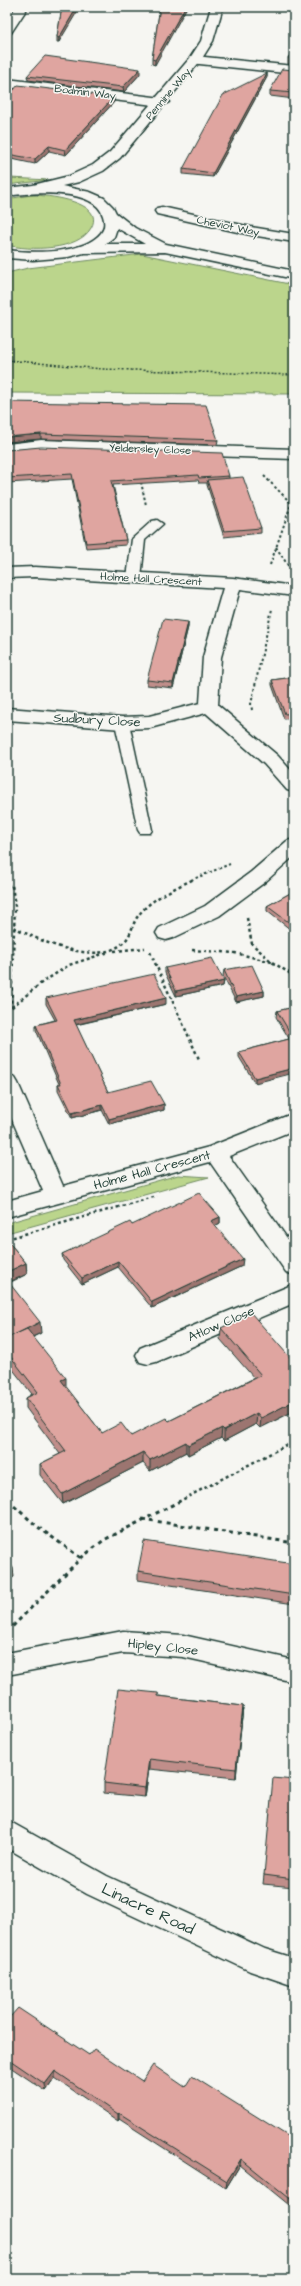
<svg xmlns="http://www.w3.org/2000/svg" width="301" height="2286" viewBox="0 0 301 2286" font-family="'Architects Daughter',sans-serif">
  <rect width="100%" height="100%" fill="#f6f6f2"/>
  <filter id="ink" filterUnits="userSpaceOnUse"><feTurbulence type="fractalNoise" baseFrequency=".025" numOctaves="2"/><feDisplacementMap in="SourceGraphic" scale="8" xChannelSelector="R" yChannelSelector="G"/><feConvolveMatrix kernelMatrix="1 2 1 2 8 2 1 2 1" color-interpolation-filters="sRGB"/></filter>
  <g filter="url(#ink)">
    <g fill="#bbd58c" stroke="#6d8960">
      <polygon points="10,178 49,180 7,185 7,179"/>
      <path d="M31 195C45 195 107 201 91 228 78 251 29 251 7 245V199Z"/>
      <polygon points="142,254 294,285 294,394 7,393 7,273 28,268"/>
      <polygon points="178,1175 209,1177 7,1233 7,1223"/>
    </g>
    <g fill="none" stroke-linecap="round" stroke-linejoin="round">
      <defs>
        <g id="lane">
          <polygon points="157,520 163,524 145,540 141,578 139,581 129,581 127,578 132,539 152,521"/>
          <polygon points="122,719 129,723 152,830 150,833 140,833 138,830 115,723"/>
        </g>
        <g id="street">
          <polygon points="16,7 28,7 11,33 7,34 7,20"/>
          <polygon points="195,56 294,66 294,74 190,63 189,60"/>
          <polygon points="7,79 162,98 169,102 162,106 7,87"/>
          <polygon points="162,207 251,227 294,234 294,242 251,235 157,214 155,211 157,208"/>
          <polygon points="41,440 294,449 294,459 41,450 7,454 7,444"/>
          <polygon points="35,567 233,578 294,586 294,596 240,589 221,657 218,705 278,756 294,774 294,792 287,790 264,764 206,713 150,728 122,729 7,720 7,708 122,717 149,716 200,703 203,657 223,588 35,577 7,578 7,568"/>
          <polygon points="294,839 294,856 265,882 219,916 173,938 166,940 159,938 156,933 159,928 205,906 251,872 287,841"/>
          <polygon points="7,1075 15,1078 18,1083 63,1186 209,1147 294,1113 294,1130 229,1156 294,1248 294,1275 286,1272 210,1162 7,1217 7,1201 43,1191 7,1108"/>
          <polygon points="294,1284 294,1303 156,1362 148,1364 140,1362 136,1355 140,1348"/>
          <polygon points="123,1631 183,1635 294,1660 294,1682 183,1657 123,1653 7,1675 7,1653"/>
        </g>
        <g id="secondary">
          <path d="M211 7H223L213 41 201 60 120 158 103 171 79 182 62 186 90 192 104 198 113 207 116 213 135 228 166 244 294 271V279L165 252 84 253 68 257 33 260 7 258V250C32 253 83 255 101 233 105 228 105 222 103 216 95 187 29 193 7 196V188L33 185 69 176 93 165 110 152 190 58 201 41ZM117 228 145 244H105L114 237Z"/>
          <polygon points="7,1820 107,1876 265,1949 294,1958 294,1986 250,1971 87,1894 7,1848"/>
        </g>
      </defs>
      <use href="#lane" stroke="#1f3d34" stroke-width="3"/>
      <use href="#street" stroke="#1f3d34" stroke-width="3"/>
      <use href="#secondary" stroke="#1f3d34" stroke-width="3"/>
      <polyline stroke="#1f3d34" stroke-width="1.5" stroke-dasharray="2 2" stroke-linecap="butt" points="7,360 102,369 294,375"/>
      <g stroke="#1f3d34" stroke-width="2" stroke-dasharray="2.5 2.5" stroke-linecap="butt">
        <polyline points="264,476 291,503 294,503"/>
        <polyline points="141,482 146,505"/>
        <polyline points="276,547 289,567"/>
        <polyline points="270,565 294,496"/>
        <polyline points="252,710 251,704 272,609"/>
        <polyline points="191,880 230,864"/>
      </g>
      <g stroke="#1f3d34" stroke-width="2.5" stroke-dasharray="3 3" stroke-linecap="butt">
        <polyline points="7,886 12,885 15,906 11,1006"/>
        <polyline points="247,918 252,944 272,962 294,976"/>
        <path d="M14 927C41 942 100 968 125 941 132 934 132 924 138 916 150 899 175 888 194 879"/>
        <polyline points="192,950 235,953 272,962"/>
        <polyline points="114,951 145,948"/>
        <polyline points="150,952 199,1059"/>
        <polyline points="7,1011 40,984 69,965 109,952"/>
        <polyline points="7,1239 157,1196"/>
        <polyline points="7,1500 9,1502"/>
        <polyline points="178,1502 294,1441"/>
      </g>
      <g stroke="#1f3d34" stroke-width="3" stroke-dasharray="4 4" stroke-linecap="butt">
        <polyline points="8,1501 38,1527 81,1558"/>
        <polyline points="142,1519 294,1543"/>
        <polyline points="7,1632 81,1558 104,1540 180,1501"/>
      </g>
      <use href="#lane" fill="#f6f6f2" fill-rule="evenodd"/>
      <use href="#street" fill="#f6f6f2" fill-rule="evenodd"/>
      <use href="#secondary" fill="#f6f6f2" fill-rule="evenodd"/>
    </g>
    <g fill="#c08e8a" stroke="#1f3d34">
      <polygon points="62,7 59,42 57,42 57,37"/>
      <polygon points="160,7 155,65 152,64 152,59"/>
      <polygon points="294,48 294,65 288,64 288,58"/>
      <polygon points="294,70 294,99 270,96 270,91"/>
      <polygon points="267,73 267,77 213,177 183,174 183,169"/>
      <polygon points="140,74 124,92 28,80 27,76"/>
      <polygon points="114,97 114,102 66,155 49,151 35,164 7,158 7,98"/>
      <polygon points="7,402 218,440 217,445 41,439 7,442"/>
      <polygon points="7,450 229,476 229,478 261,528 261,533 224,537 207,485 207,483 199,483 198,480 113,485 126,540 126,545 86,548 72,479 7,483"/>
      <polygon points="188,622 188,627 173,688 147,685 147,680"/>
      <polygon points="294,677 294,718 284,719 272,685 272,680"/>
      <polygon points="294,891 294,928 291,930 267,911 267,906"/>
      <polygon points="165,968 224,981 223,986 176,996 165,973"/>
      <polygon points="224,970 264,991 264,996 236,1002 223,976"/>
      <polygon points="46,998 166,1004 76,1025 108,1092 164,1104 164,1110 109,1124 102,1110 72,1118 58,1090 58,1084 59,1084 36,1030 36,1025 55,1020 46,1004"/>
      <polygon points="294,1007 294,1044 293,1045 276,1017 277,1011"/>
      <polygon points="289,1039 255,1083 239,1057 239,1052"/>
      <polygon points="220,1217 220,1223 215,1226 242,1266 152,1308 118,1267 82,1284 63,1260 62,1254 132,1225"/>
      <polygon points="7,1240 26,1263 27,1274 9,1283 41,1333 33,1337 66,1387 102,1433 131,1436 169,1421 254,1378 220,1339 221,1328 294,1362 294,1411 260,1428 256,1424 224,1441 221,1438 188,1455 186,1452 150,1471 143,1463 63,1504 40,1475 40,1464 60,1454 26,1408 26,1398 32,1394 7,1362"/>
      <polygon points="294,1564 294,1604 138,1580 138,1571"/>
      <polygon points="158,1693 158,1696 243,1706 236,1778 149,1769 145,1797 104,1793 104,1783"/>
      <polygon points="294,1780 294,1887 263,1884 264,1875"/>
      <polygon points="7,2015 10,2017 142,2081 185,2087 291,2138 294,2135 294,2209 240,2165 226,2188 119,2119 118,2121 55,2078 46,2091 7,2065"/>
    </g>
    <g fill="#9c7470" stroke="#1f3d34">
      <polygon points="77,7 80,7 59,42 59,38"/>
      <polygon points="185,7 187,7 155,65 155,60"/>
      <polygon points="140,69 140,74 124,92 123,87"/>
      <polygon points="267,73 267,77 213,177 213,173"/>
      <polygon points="114,97 114,102 66,155 65,150"/>
      <polygon points="49,146 49,151 35,164 35,159"/>
      <polygon points="41,434 41,439 7,442 7,437"/>
      <polygon points="188,622 188,627 173,688 173,683"/>
      <polygon points="294,923 294,928 291,930 291,924"/>
      <polygon points="224,981 223,986 176,996 176,991"/>
      <polygon points="264,991 264,996 236,1002 236,997"/>
      <polygon points="166,998 166,1004 74,1025 74,1020"/>
      <polygon points="294,1068 294,1073 255,1083 255,1078"/>
      <polygon points="164,1104 164,1110 109,1124 109,1119"/>
      <polygon points="102,1105 102,1110 72,1118 72,1113"/>
      <polygon points="220,1217 220,1223 211,1228 211,1221"/>
      <polygon points="243,1259 242,1266 152,1308 152,1302"/>
      <polygon points="118,1261 118,1267 82,1284 82,1278"/>
      <polygon points="26,1263 27,1274 7,1283 7,1272"/>
      <polygon points="40,1322 41,1333 10,1347 10,1337"/>
      <polygon points="66,1378 66,1389 61,1380"/>
      <polygon points="294,1401 294,1411 260,1428 261,1418"/>
      <polygon points="257,1413 256,1424 224,1441 224,1430"/>
      <polygon points="222,1428 221,1438 188,1455 188,1445"/>
      <polygon points="186,1442 186,1452 150,1471 150,1460"/>
      <polygon points="143,1452 143,1463 63,1504 62,1494"/>
      <polygon points="13,1568 14,1577 7,1581 7,1571"/>
      <polygon points="243,1706 242,1716 236,1778 236,1769"/>
      <polygon points="149,1759 149,1769 145,1797 145,1788"/>
      <polygon points="55,2071 55,2078 46,2091 45,2084"/>
      <polygon points="119,2113 119,2119 118,2121 118,2114"/>
      <polygon points="241,2159 240,2165 226,2188 227,2181"/>
    </g>
    <g fill="#dfa5a0" stroke="#1f3d34">
      <polygon points="62,7 77,7 59,38 57,37"/>
      <polygon points="160,7 185,7 155,60 152,59"/>
      <polygon points="294,48 294,59 288,58"/>
      <polygon points="45,56 140,69 123,87 27,76"/>
      <polygon points="282,69 294,70 294,93 270,91"/>
      <polygon points="267,73 213,173 183,169 223,95"/>
      <polygon points="18,85 114,97 65,150 49,146 35,159 7,154 7,98"/>
      <polygon points="7,402 206,405 218,440 41,434 7,437"/>
      <polygon points="41,447 222,453 229,476 199,478 198,475 111,481 126,540 86,543 72,474 7,478 7,450"/>
      <polygon points="243,477 261,528 224,531 207,480"/>
      <polygon points="163,619 188,622 173,683 147,680"/>
      <polygon points="294,677 294,713 285,714 272,680"/>
      <polygon points="294,891 294,923 291,924 267,906"/>
      <polygon points="212,958 224,981 176,991 165,968"/>
      <polygon points="252,965 264,991 236,997 224,970"/>
      <polygon points="154,974 166,998 74,1020 108,1092 151,1081 164,1104 109,1119 102,1105 72,1113 58,1084 61,1084 36,1025 57,1020 46,998"/>
      <polygon points="294,1007 294,1039 277,1011"/>
      <polygon points="289,1039 294,1047 294,1068 255,1078 239,1052"/>
      <polygon points="199,1193 220,1217 211,1221 243,1259 152,1302 118,1261 82,1278 62,1254 130,1222 132,1225"/>
      <polygon points="7,1240 26,1263 7,1272"/>
      <polygon points="7,1280 40,1322 10,1337 7,1333"/>
      <polygon points="251,1313 294,1362 294,1401 261,1418 257,1413 224,1430 222,1428 188,1445 186,1442 150,1460 143,1452 62,1494 40,1464 66,1451 26,1398 38,1392 7,1352 7,1338 27,1329 66,1378 61,1380 102,1433 121,1423 131,1436 166,1418 169,1421 261,1375 221,1328"/>
      <polygon points="144,1541 294,1564 294,1595 138,1571"/>
      <polygon points="7,1559 13,1568 7,1571"/>
      <polygon points="118,1689 158,1693 158,1696 243,1706 236,1769 149,1759 145,1788 104,1783"/>
      <polygon points="273,1778 294,1780 294,1879 264,1875"/>
      <polygon points="18,2008 89,2055 94,2049 142,2081 153,2065 185,2087 192,2076 291,2138 294,2135 294,2202 241,2159 227,2181 119,2113 118,2114 55,2071 45,2084 7,2058 7,2015 10,2017"/>
    </g>
  </g>
  <g text-anchor="middle" dominant-baseline="central" stroke-width="3" stroke-linejoin="round" paint-order="stroke">
    <g font-size="11" fill="#1f3d34" stroke="#f6f6f2">
      <text transform="translate(85 92) rotate(7)">Bodmin Way</text>
      <text transform="translate(168 94) rotate(-50)">Pennine Way</text>
      <text transform="translate(228 226) rotate(12)">Cheviot Way</text>
      <text transform="translate(150 449) rotate(2)">Yeldersley Close</text>
      <text transform="translate(151 579) rotate(3)">Holme Hall Crescent</text>
    </g>
    <g font-size="13" fill="#1f3d34" stroke="#f6f6f2">
      <text transform="translate(97 720) rotate(3)">Sudbury Close</text>
      <text transform="translate(152 1170) rotate(-15)">Holme Hall Crescent</text>
      <text transform="translate(221 1324) rotate(-23)">Atlow Close</text>
      <text transform="translate(163 1647) rotate(6)">Hipley Close</text>
    </g>
    <g font-size="16" fill="#1f3d34" stroke="#f6f6f2">
      <text transform="translate(148 1909) rotate(25)">Linacre Road</text>
    </g>
  </g>
  <rect width="301" height="2286" fill="none" stroke="#f6f6f2" stroke-width="24"/>
  <rect x="12" y="12" width="277" height="2262" fill="none" stroke="#1f3d34" stroke-width="1.5" filter="url(#ink)"/>
</svg>
